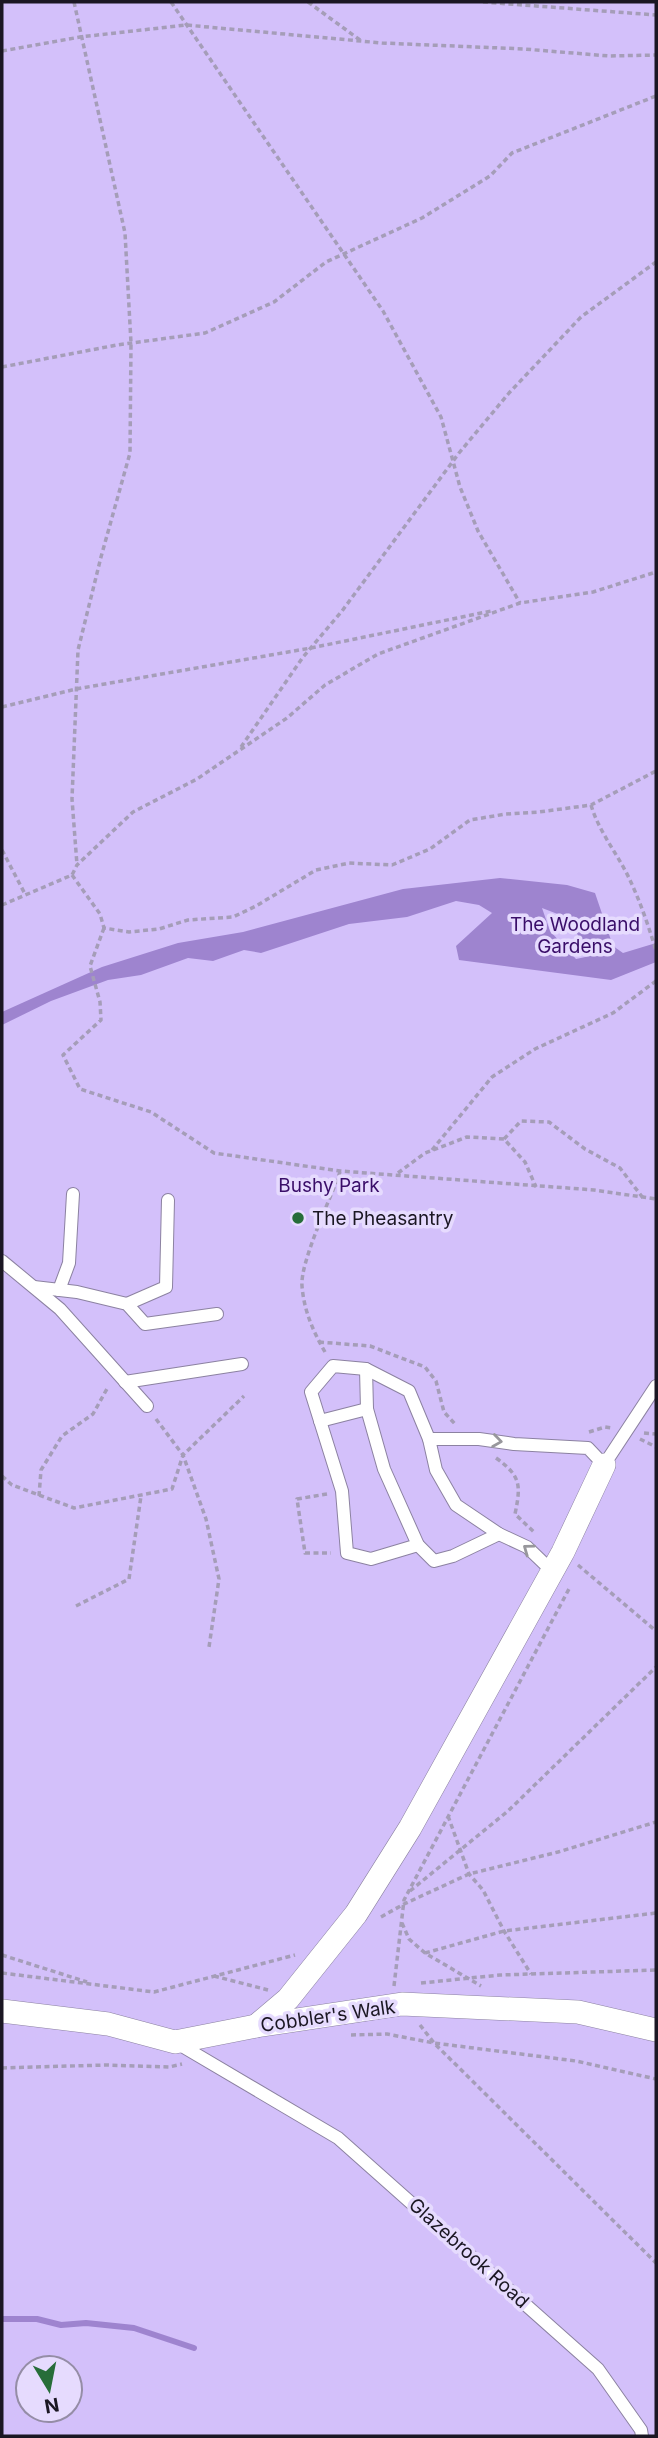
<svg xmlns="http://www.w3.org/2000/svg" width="658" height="2438" viewBox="0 0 658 2438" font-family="Inter,sans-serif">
  <rect width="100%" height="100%" fill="#e6dbfe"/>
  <path fill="#d3c0fa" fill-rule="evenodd" d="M2 2H656V2436H2ZM28 2368H70V2410H28Z"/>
  <path fill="#9e84cf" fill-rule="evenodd" d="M500 878 567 885 595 893 613 946 623 953 656 943V962L611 980 459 960 456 946 492 913 479 905 456 901 407 917 349 924 261 953 244 950 213 961 188 958 141 975 108 980 51 1001 2 1025V1012L102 967 178 943 243 932 403 889ZM542 908 568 918 590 956 576 959 550 931Z"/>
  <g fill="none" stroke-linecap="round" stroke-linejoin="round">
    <polyline stroke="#9e84cf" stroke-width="6" points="2,2319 37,2319 61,2325 86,2323 134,2328 194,2348"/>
    <defs>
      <g id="service">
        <polyline points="2,1261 60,1309 147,1406"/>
        <polyline points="34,1287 77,1292 127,1304 145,1324 217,1314"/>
        <polyline points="59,1290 69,1263 73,1194"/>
        <polyline points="127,1304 166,1287 168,1200"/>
        <polyline points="366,1369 367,1409 384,1469 418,1545 434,1561 453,1556 499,1534"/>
        <polyline points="125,1382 242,1364"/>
        <polyline points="320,1421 367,1409"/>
        <polyline points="429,1439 479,1439 514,1444 588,1448 604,1465 656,1386"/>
        <polyline points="418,1545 371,1559 347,1553 342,1491 311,1392 333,1366 366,1369 409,1391 429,1439 436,1470 456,1505 499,1534 527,1547 552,1571"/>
        <polyline points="177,2043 338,2138 598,2369 641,2430 642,2436"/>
      </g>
      <g id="minor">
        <polyline points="2,2011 108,2024 175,2042 256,2026 402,2004 578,2012 656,2030"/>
        <polyline points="256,2026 288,1999 356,1914 410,1828 563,1552 604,1465"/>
      </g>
    </defs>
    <use href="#service" stroke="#8c82a1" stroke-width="14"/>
    <use href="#minor" stroke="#8c82a1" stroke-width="24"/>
    <g stroke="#a59db8" stroke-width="3.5" stroke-dasharray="5 3.5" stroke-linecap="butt">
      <polyline points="74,2 125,233 131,343 130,453 101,557 78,650 72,799 77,865"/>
      <polyline points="171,2 383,311 441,417 460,487 478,531 520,603"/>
      <polyline points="308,2 360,40"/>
      <polyline points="483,2 656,15"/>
      <polyline points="2,51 80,37 186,25 382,43 524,49 609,56 656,55"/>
      <polyline points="2,367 117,345 205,333 274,302 326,262 422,218 490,176 512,153 656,96"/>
      <polyline points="2,707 76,689 311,648 491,611"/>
      <polyline points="241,747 303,657 342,611 459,453 509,393 581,317 656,262"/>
      <path d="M591 805C599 832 617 853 629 878 640 901 649 927 656 951"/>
      <polyline points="2,850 25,894"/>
      <polyline points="72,875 100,914 104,928 129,932 159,929 188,920 233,917 256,906 316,870 349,863 392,865 430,849 470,820 506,814 539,812 591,805 656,771"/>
      <polyline points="2,905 72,875 77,865 133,812 197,779 287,718 325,685 378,654 520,603 593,592 656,572"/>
      <polyline points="104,928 90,966 100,1002 101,1020 63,1055 80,1089 151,1112 214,1153 340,1171 594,1190 656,1199"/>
      <polyline points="504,1139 521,1121 549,1122 585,1149 620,1168 643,1198"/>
      <polyline points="432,1150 492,1077 535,1049 613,1013 656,981"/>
      <polyline points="398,1173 425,1153 467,1137 504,1139 525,1162 536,1187"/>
      <polyline points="319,1342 370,1346 425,1367 436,1381 444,1412 455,1424"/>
      <path d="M325 1352C313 1331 304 1311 302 1286 300 1262 331 1198 340 1172"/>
      <polyline points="156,1419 183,1455 206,1519 219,1579 209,1647"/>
      <polyline points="589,1432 605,1427 612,1428"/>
      <polyline points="644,1433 656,1434"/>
      <polyline points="640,1439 656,1447"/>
      <path d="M496 1458C521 1476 521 1485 515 1514L535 1533"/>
      <polyline points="2,1476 12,1485 74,1508 172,1489 183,1455 244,1396"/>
      <polyline points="327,1494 297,1499 305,1553 331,1553"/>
      <polyline points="39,1496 41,1470 62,1436 93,1414 108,1387"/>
      <polyline points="578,1565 656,1631"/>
      <polyline points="76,1606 129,1579 141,1496"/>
      <polyline points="448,1816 469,1874 483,1890 504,1931 531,1974"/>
      <polyline points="410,1891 508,1811 656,1667"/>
      <polyline points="381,1917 404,1904 469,1874 558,1852 656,1822"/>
      <polyline points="402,1923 409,1939 425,1953 481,1986"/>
      <polyline points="425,1953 504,1931 656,1913"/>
      <polyline points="2,1955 87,1982"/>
      <polyline points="2,1973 154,1992 295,1955"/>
      <polyline points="214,1976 268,1990"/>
      <polyline points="421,1983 500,1975 656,1970"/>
      <polyline points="394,1986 404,1900 570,1587"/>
      <polyline points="420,2025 434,2043 656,2263"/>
      <polyline points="351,2035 387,2034 434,2043 576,2061 656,2079"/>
      <polyline points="2,2068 105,2065 169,2067 182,2064"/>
    </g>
    <use href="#service" stroke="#fff" stroke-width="12"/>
    <use href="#minor" stroke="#fff" stroke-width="23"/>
  </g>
  <defs><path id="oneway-chevron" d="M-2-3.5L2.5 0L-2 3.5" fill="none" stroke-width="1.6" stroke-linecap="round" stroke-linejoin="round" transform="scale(1.75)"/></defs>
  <g stroke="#98979c">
    <use href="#oneway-chevron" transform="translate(497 1441) rotate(8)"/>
    <use href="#oneway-chevron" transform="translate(528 1549) rotate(-144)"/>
  </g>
  <circle fill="#276d39" stroke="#e6dbfe" stroke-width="2.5" cx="298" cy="1218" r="7"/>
  <g text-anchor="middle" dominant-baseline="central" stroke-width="7" stroke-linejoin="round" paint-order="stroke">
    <g font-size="19" fill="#3a0e69" stroke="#e6dbfe">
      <text x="575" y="924">The Woodland<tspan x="575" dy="22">Gardens</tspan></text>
      <text x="329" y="1185">Bushy Park</text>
    </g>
    <g font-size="19" fill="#1b1723" stroke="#e6dbfe" text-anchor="start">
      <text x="312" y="1218">The Pheasantry</text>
    </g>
    <g font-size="19" fill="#1b1723" stroke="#e6dbfe">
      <text transform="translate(328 2016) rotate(-8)">Cobbler's Walk</text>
      <text transform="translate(469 2253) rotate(42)">Glazebrook Road</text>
    </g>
  </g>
  <rect width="658" height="2438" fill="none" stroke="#1b1723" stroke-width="7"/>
  <g transform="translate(49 2389) rotate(170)"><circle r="33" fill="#e6dbfe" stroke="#958da6" stroke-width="2"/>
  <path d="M0-5L12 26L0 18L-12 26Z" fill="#276d39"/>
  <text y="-10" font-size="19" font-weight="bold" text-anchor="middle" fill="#1b1723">N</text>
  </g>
</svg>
